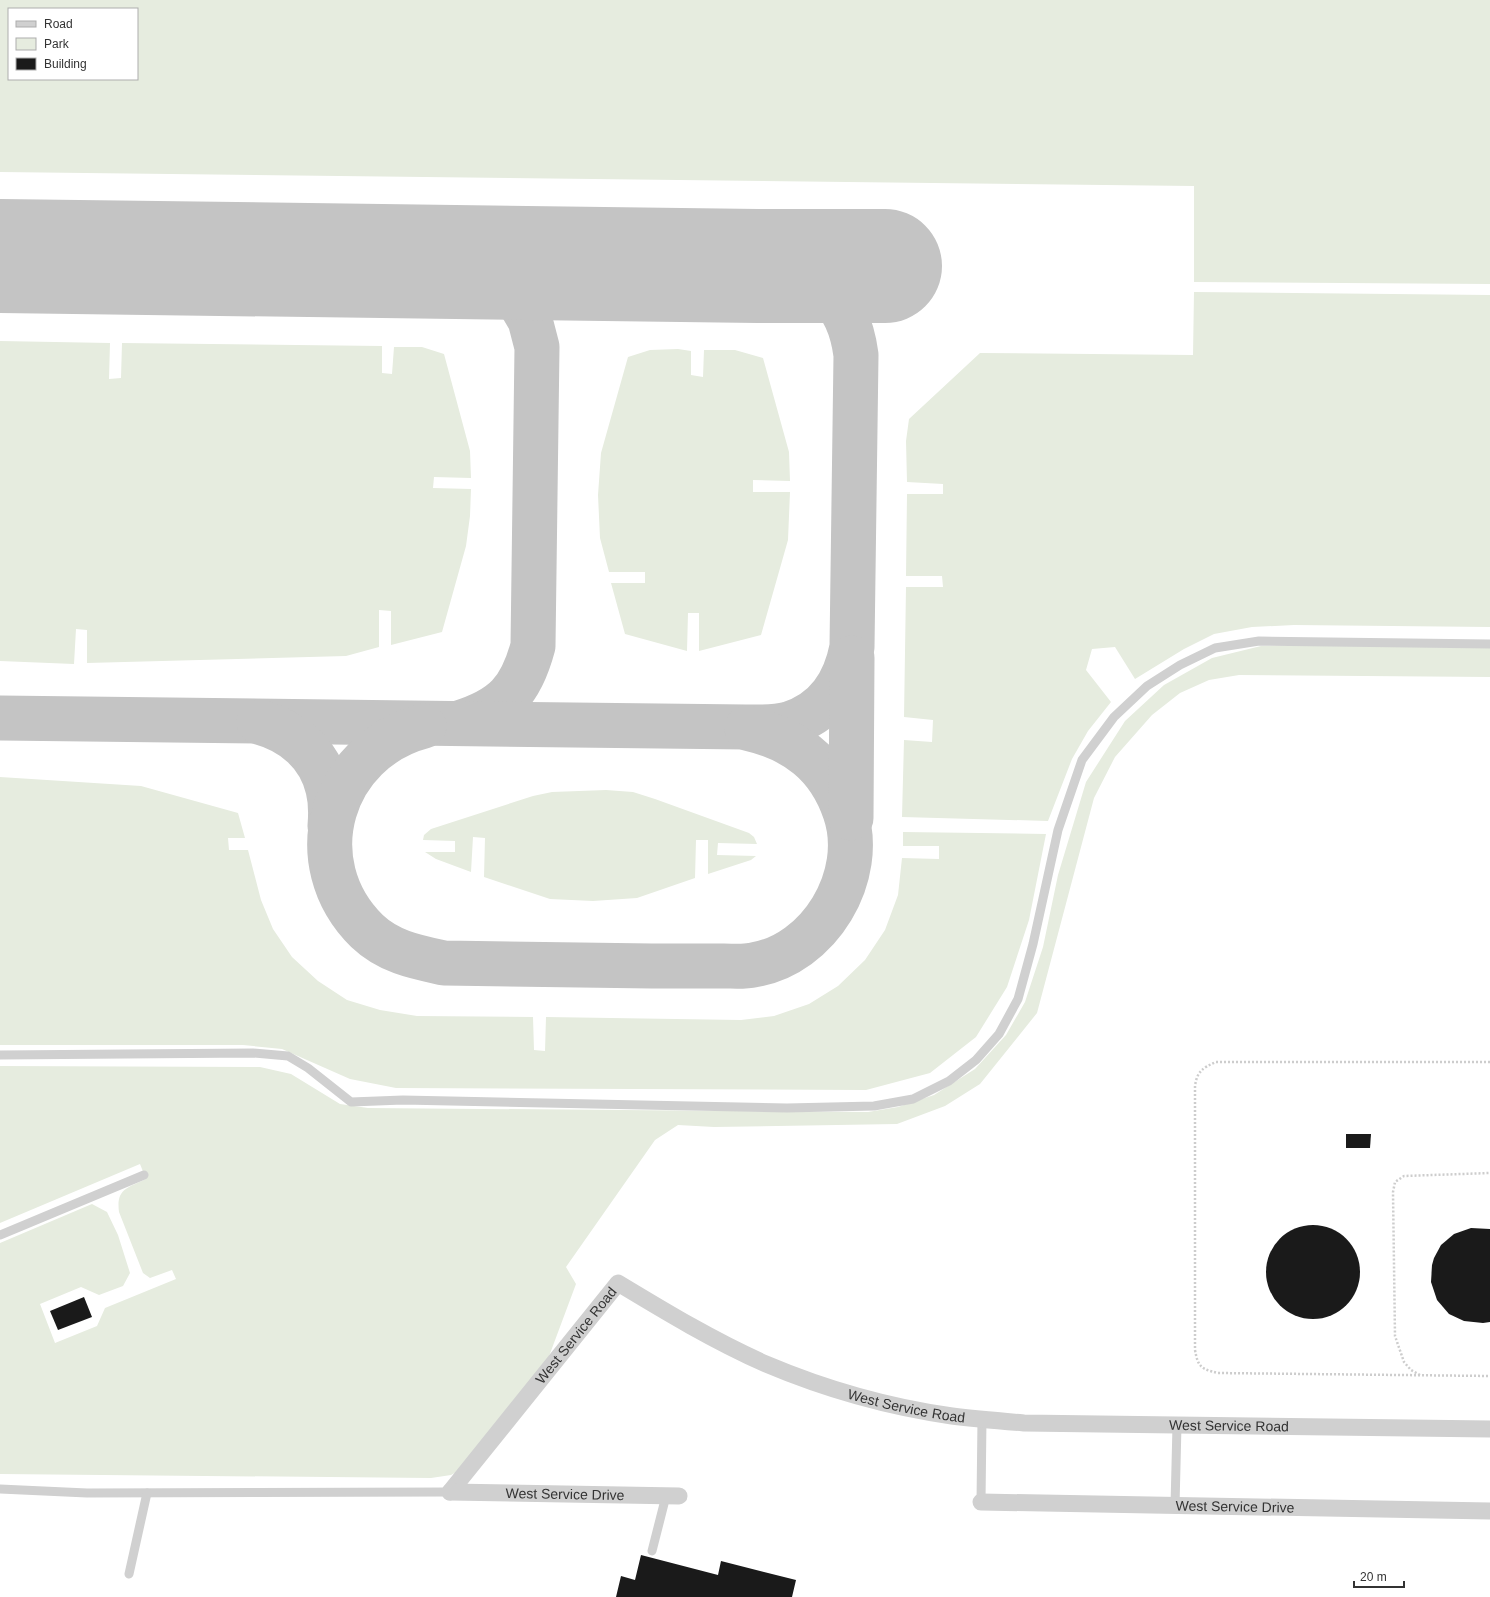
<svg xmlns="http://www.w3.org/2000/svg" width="1490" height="1597" viewBox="0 0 1490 1597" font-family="Helvetica,sans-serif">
  <rect width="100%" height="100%" fill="#fff"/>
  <g fill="#e6ecdf" fill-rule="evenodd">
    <path d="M0 0H1490V284L1194 282V186L0 172ZM9 9H137V79H9Z"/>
    <polygon points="1194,292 1490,295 1490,627 1294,625 1252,627 1214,634 1184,649 1135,679 1115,647 1092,649 1086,670 1111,702 1088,731 1072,759 1048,821 902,817 904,740 932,742 933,720 904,717 906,587 943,587 942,576 906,576 907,494 943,494 943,484 907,482 906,441 909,419 980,353 1193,355"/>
    <polygon points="0,341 110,343 109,379 121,378 122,343 382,346 382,373 392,374 394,347 422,347 444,354 470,451 471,478 434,477 433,488 471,489 470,516 466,546 442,632 391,645 391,611 379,610 379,647 346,656 87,663 87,630 76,629 74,664 0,661"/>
    <polygon points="678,349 691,351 691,375 703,377 704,350 735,350 763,358 789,452 790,481 753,480 753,492 790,492 788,540 761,635 699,651 699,613 688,613 687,651 625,634 611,583 645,583 645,572 609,572 600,538 598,495 601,453 628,357 650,350"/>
    <path d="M1305 645 1490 648V677L1239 675 1209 680 1180 693 1152 715 1115 757 1094 798 1037 1013 980 1084 945 1106 897 1124 714 1127 678 1125 655 1140 566 1267 576 1284 548 1359 469 1465 451 1475 431 1478 0 1474V1243L92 1204 107 1212 118 1235 130 1273 123 1286 99 1295 81 1287 40 1304 55 1343 97 1326 105 1308 176 1279 172 1270 150 1278 143 1273 119 1212C116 1189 127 1188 146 1179L140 1164 0 1223V1066L260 1067 291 1074 340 1104 368 1108 868 1112 898 1107 934 1095 975 1069 1006 1035 1025 1002 1043 947 1058 875 1086 782 1125 721 1164 685 1212 658 1261 646Z"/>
    <polygon points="0,777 141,786 238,813 245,838 228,838 229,850 248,850 261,900 273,929 292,957 318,981 347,1000 380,1010 417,1016 533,1017 534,1050 545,1051 546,1017 741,1020 774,1016 809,1004 838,986 865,960 885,930 898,895 902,858 939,859 939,846 903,846 903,832 1046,834 1029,920 1007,987 976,1037 930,1073 866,1090 396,1088 350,1079 282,1049 243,1045 0,1045"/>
    <polygon points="606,790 633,792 655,799 749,833 754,837 757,844 718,843 717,855 756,856 751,860 708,874 708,840 696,840 695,878 637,898 593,901 550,899 484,877 485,838 473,837 471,872 436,859 425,852 455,852 455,841 423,840 424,835 431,829 533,796 552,792"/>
  </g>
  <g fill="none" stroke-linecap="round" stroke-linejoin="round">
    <g stroke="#c4c4c4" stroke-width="45">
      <path d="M378 261 467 268 484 274 503 284 517 298 530 320 537 347 533 646C521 691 504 709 459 723"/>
      <path d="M0 718 746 727C760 727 775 728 789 724 827 712 845 683 852 647L856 355C848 293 815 276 758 266"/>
      <path d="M259 722C293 731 320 754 328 789 331 801 331 814 330 826"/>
      <path d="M424 726C331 750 297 862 367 931 389 952 416 957 444 963 514 964 583 965 652 966 676 966 700 966 724 966 733 966 744 967 753 965 819 955 867 876 845 812 829 764 795 739 747 728"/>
      <polyline points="851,818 852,658"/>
    </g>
    <polyline stroke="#c4c4c4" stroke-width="114" points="0,256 758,266 885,266"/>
  </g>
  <g fill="#1a1a1a">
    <polygon points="1346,1134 1371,1134 1370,1148 1346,1148"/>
    <circle cx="1313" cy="1272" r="47"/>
    <polygon points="1471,1228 1490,1229 1490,1322 1483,1323 1464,1321 1449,1314 1437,1300 1431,1282 1432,1265 1434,1258 1441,1245 1454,1234"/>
    <polygon points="84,1297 92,1317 58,1330 50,1311"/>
    <polygon points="641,1555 718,1575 721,1561 796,1580 792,1597 616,1597 621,1576 635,1580"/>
  </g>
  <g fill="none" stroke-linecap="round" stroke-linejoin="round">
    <g stroke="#cdcdcd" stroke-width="2.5" stroke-dasharray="2 2" stroke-linecap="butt">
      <path d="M1490 1062H1216C1202 1068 1197 1072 1195 1086V1350C1198 1367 1201 1369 1218 1373L1490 1376"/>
      <polyline points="1420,1375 1411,1370 1404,1362 1395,1336 1393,1192 1395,1182 1404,1176 1490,1173"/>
    </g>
    <g stroke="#d0d0d0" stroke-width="9">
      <polyline points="0,1055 253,1053 288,1056 308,1068 351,1102 403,1100 787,1108 874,1106 913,1099 949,1081 976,1060 999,1034 1018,999 1033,944 1058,830 1082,760 1114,717 1147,686 1180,665 1215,648 1259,641 1490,644"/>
      <polyline points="0,1235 144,1175"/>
      <polyline points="0,1489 87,1493 450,1492"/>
      <polyline points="981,1502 982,1419"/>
      <polyline points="1175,1506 1177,1425"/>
      <polyline points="652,1551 666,1496"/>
      <polyline points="129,1574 147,1493"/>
    </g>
    <g stroke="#d0d0d0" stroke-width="17">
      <path id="s1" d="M450 1492 618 1283C666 1312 714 1341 766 1364 825 1389 889 1407 952 1416 976 1419 1000 1421 1024 1423L1490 1429"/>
      <path id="s2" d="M450 1492 679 1496"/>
      <path id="s3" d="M981 1502 1490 1511"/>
    </g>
  </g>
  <g text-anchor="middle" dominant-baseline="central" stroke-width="4" stroke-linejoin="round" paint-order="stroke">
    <g font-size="14" fill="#333" stroke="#fff">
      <text stroke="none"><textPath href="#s1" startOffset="201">West Service Road</textPath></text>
      <text stroke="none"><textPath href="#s1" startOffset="584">West Service Road</textPath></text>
      <text stroke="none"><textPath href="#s1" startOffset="908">West Service Road</textPath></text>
      <text stroke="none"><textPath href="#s2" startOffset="115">West Service Drive</textPath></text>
      <text stroke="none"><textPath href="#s3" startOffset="254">West Service Drive</textPath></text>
    </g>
  </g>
  <rect x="8" y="8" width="130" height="72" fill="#ffffff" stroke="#adadad"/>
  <rect x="16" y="21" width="20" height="6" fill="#d0d0d0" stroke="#adadad"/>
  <text x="44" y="28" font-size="12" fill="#333333">Road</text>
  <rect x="16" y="38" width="20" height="12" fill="#e6ecdf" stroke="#adadad"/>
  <text x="44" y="48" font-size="12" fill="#333333">Park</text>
  <rect x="16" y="58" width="20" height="12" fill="#1a1a1a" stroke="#adadad"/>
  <text x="44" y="68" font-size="12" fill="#333333">Building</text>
  <path d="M1354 1581v6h50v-6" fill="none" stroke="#333333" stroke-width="2"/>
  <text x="1360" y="1581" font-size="12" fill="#333333" stroke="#ffffff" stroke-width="3" paint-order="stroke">20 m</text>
</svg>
